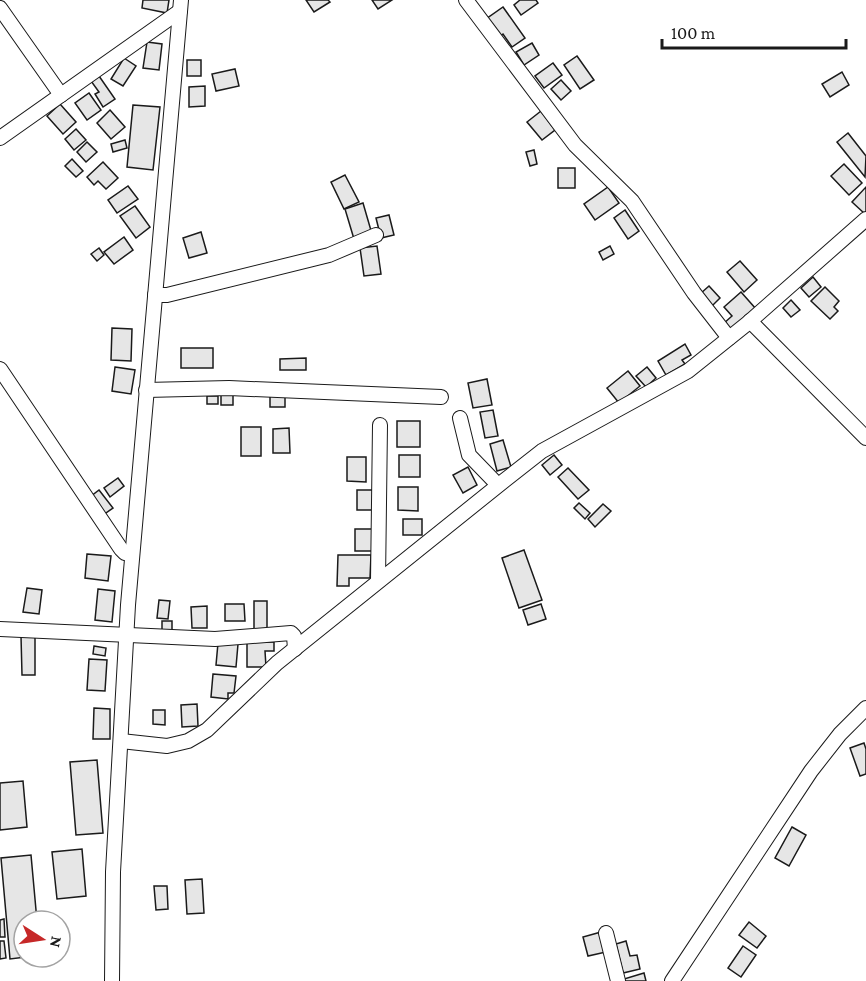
<svg xmlns="http://www.w3.org/2000/svg" width="866" height="981" viewBox="0 0 866 981" font-family="'Crimson Pro',serif">
  <rect width="100%" height="100%" fill="#fff"/>
  <g fill="#e6e6e6" stroke="#1a1a1a" stroke-width="1.5">
    <polygon points="143,0 169,0 167,13 142,8"/>
    <polygon points="306,0 328,0 330,2 314,12"/>
    <polygon points="372,0 392,0 378,9"/>
    <polygon points="520,0 536,0 538,3 521,15 514,5"/>
    <polygon points="503,7 525,38 512,47 503,34 499,37 486,19"/>
    <polygon points="147,42 162,44 159,70 143,68"/>
    <polygon points="532,43 539,55 524,65 516,52"/>
    <polygon points="577,56 594,80 580,89 564,65"/>
    <polygon points="124,58 136,66 123,86 111,79"/>
    <rect x="187" y="60" width="14" height="16"/>
    <polygon points="553,63 562,75 544,88 535,76"/>
    <polygon points="235,69 239,86 216,91 212,74"/>
    <polygon points="842,72 849,85 830,97 822,84"/>
    <polygon points="99,76 115,99 103,107 95,94 99,92 91,81"/>
    <polygon points="561,80 571,91 561,100 551,89"/>
    <polygon points="205,86 205,106 189,107 189,87"/>
    <polygon points="89,93 101,110 87,120 75,103"/>
    <polygon points="60,104 76,122 63,134 47,116"/>
    <polygon points="133,105 160,107 153,170 127,167"/>
    <polygon points="110,110 125,127 111,139 97,123"/>
    <polygon points="541,111 555,130 542,140 527,122"/>
    <polygon points="76,129 86,140 74,150 65,139"/>
    <polygon points="848,133 866,156 865,177 837,142"/>
    <polygon points="125,140 127,148 113,152 111,144"/>
    <polygon points="87,142 97,152 86,162 77,152"/>
    <polygon points="534,150 537,164 530,166 526,152"/>
    <polygon points="72,159 83,171 76,177 65,166"/>
    <polygon points="103,162 118,178 106,189 98,181 94,185 87,177"/>
    <polygon points="844,164 862,183 849,195 831,176"/>
    <rect x="558" y="168" width="17" height="20"/>
    <polygon points="345,175 359,202 344,209 331,182"/>
    <polygon points="128,186 138,199 117,213 108,200"/>
    <polygon points="608,187 619,203 595,220 584,204"/>
    <polygon points="866,187 866,213 865,214 852,202"/>
    <polygon points="363,203 372,234 354,239 345,209"/>
    <polygon points="135,206 150,227 136,238 120,216"/>
    <polygon points="625,210 639,231 628,239 614,218"/>
    <polygon points="389,215 394,235 381,238 376,218"/>
    <polygon points="201,232 207,253 189,258 183,238"/>
    <polygon points="124,237 133,250 114,264 104,252"/>
    <polygon points="377,246 381,274 364,276 360,248"/>
    <polygon points="610,246 614,254 603,260 599,252"/>
    <polygon points="99,248 104,255 97,261 91,254"/>
    <polygon points="740,261 757,280 744,292 727,272"/>
    <polygon points="813,277 821,287 809,297 801,288"/>
    <polygon points="709,286 720,298 711,307 700,294"/>
    <polygon points="825,287 839,301 834,307 838,311 830,319 811,301"/>
    <polygon points="741,292 756,309 729,332 723,324 732,316 724,307"/>
    <polygon points="791,300 800,310 791,317 783,308"/>
    <polygon points="112,328 132,329 131,361 111,360"/>
    <polygon points="685,344 691,355 682,360 685,364 666,375 658,361"/>
    <rect x="181" y="348" width="32" height="20"/>
    <polygon points="306,358 306,370 280,370 280,359"/>
    <polygon points="115,367 135,370 131,394 112,391"/>
    <polygon points="647,367 656,378 646,387 636,376"/>
    <polygon points="628,371 640,386 619,403 607,388"/>
    <polygon points="487,379 492,405 473,408 468,383"/>
    <rect x="221" y="395" width="12" height="10"/>
    <rect x="207" y="396" width="11" height="8"/>
    <rect x="270" y="396" width="15" height="11"/>
    <polygon points="493,410 498,436 485,438 480,412"/>
    <rect x="397" y="421" width="23" height="26"/>
    <rect x="241" y="427" width="20" height="29"/>
    <polygon points="289,428 290,453 273,453 273,429"/>
    <polygon points="503,440 511,467 497,471 490,444"/>
    <rect x="399" y="455" width="21" height="22"/>
    <polygon points="554,455 562,465 550,475 542,465"/>
    <polygon points="347,457 366,457 366,482 347,481"/>
    <polygon points="468,467 477,485 463,493 453,475"/>
    <polygon points="568,468 589,490 578,499 558,477"/>
    <polygon points="118,478 124,486 110,497 104,488"/>
    <polygon points="398,487 418,487 418,511 398,510"/>
    <polygon points="99,490 113,508 103,515 90,497"/>
    <rect x="357" y="490" width="16" height="20"/>
    <polygon points="579,503 590,513 585,519 574,508"/>
    <polygon points="603,504 611,511 595,527 588,519"/>
    <rect x="403" y="519" width="19" height="16"/>
    <rect x="355" y="529" width="19" height="22"/>
    <polygon points="524,550 542,600 519,608 502,558"/>
    <polygon points="87,554 111,556 108,581 85,578"/>
    <polygon points="338,555 371,555 370,578 349,578 349,586 337,586"/>
    <polygon points="27,588 42,590 39,614 23,612"/>
    <polygon points="98,589 115,591 112,622 95,620"/>
    <polygon points="159,600 170,601 168,619 157,618"/>
    <rect x="254" y="601" width="13" height="29"/>
    <polygon points="225,604 244,604 245,621 225,621"/>
    <polygon points="541,604 546,619 528,625 523,610"/>
    <polygon points="207,606 207,628 192,628 191,607"/>
    <polygon points="162,621 172,621 172,633 162,632"/>
    <polygon points="21,636 35,636 35,675 22,675"/>
    <polygon points="247,642 274,642 274,651 265,651 266,667 247,667"/>
    <polygon points="218,643 238,644 236,667 216,665"/>
    <polygon points="94,646 106,648 105,656 93,654"/>
    <polygon points="89,659 107,660 105,691 87,690"/>
    <polygon points="213,674 236,676 234,693 228,693 228,699 211,697"/>
    <polygon points="197,704 198,726 182,727 181,705"/>
    <polygon points="94,708 110,709 110,739 93,739"/>
    <polygon points="153,710 165,710 165,725 153,724"/>
    <polygon points="864,743 866,749 866,774 860,776 850,748"/>
    <polygon points="97,760 103,833 76,835 70,762"/>
    <polygon points="23,781 27,827 0,830 0,783"/>
    <polygon points="792,827 806,835 789,866 775,858"/>
    <polygon points="82,849 86,896 57,899 52,852"/>
    <polygon points="31,855 37,921 24,921 24,957 26,957 10,959 1,858"/>
    <polygon points="202,879 204,913 187,914 185,880"/>
    <polygon points="154,886 167,886 168,909 156,910"/>
    <polygon points="4,919 5,937 0,937 0,920"/>
    <polygon points="749,922 766,936 757,948 739,935"/>
    <polygon points="601,932 606,952 588,956 583,937"/>
    <polygon points="0,941 4,941 6,958 0,959"/>
    <polygon points="626,941 630,956 637,955 640,969 623,973 616,944"/>
    <polygon points="743,946 756,955 741,977 728,968"/>
    <polygon points="644,973 646,981 624,981 624,979"/>
  </g>
  <g fill="none" stroke-linecap="round" stroke-linejoin="round">
    <defs>
      <g id="minor">
        <polyline points="466,0 575,145 632,201 694,293 729,338"/>
        <polyline points="0,8 61,95"/>
        <polyline points="0,138 180,11"/>
        <polyline points="155,295 167,295 329,255 376,235"/>
        <polyline points="750,321 866,438"/>
        <polyline points="0,369 121,549 125,553 132,554"/>
        <polyline points="146,390 229,388 441,397"/>
        <polyline points="460,418 469,455 498,485"/>
        <polyline points="378,581 380,425"/>
        <polyline points="0,629 215,639 291,633 294,636 295,649"/>
        <polyline points="121,741 167,746 188,741 207,730 277,663 505,480 542,451 688,371 748,323 866,219"/>
        <polyline points="606,933 618,981"/>
        <polyline points="112,981 113,872 128,605 181,0"/>
        <polyline points="672,981 811,771 840,734 866,708"/>
      </g>
    </defs>
    <use href="#minor" stroke="#1a1a1a" stroke-width="16"/>
    <use href="#minor" stroke="#fff" stroke-width="14"/>
  </g>
  <g transform="translate(42 939) rotate(102)"><circle r="28" fill="#ffffff" stroke="#a3a3a3" stroke-width="1.5"/>
  <path d="M0-4.5L10 22L0 15L-10 22Z" fill="#c62828"/>
  <text y="-9" font-size="16" font-weight="bold" text-anchor="middle" fill="#1a1a1a">N</text>
  </g>
  <path d="M662 39v9h184v-9" fill="none" stroke="#1a1a1a" stroke-width="3"/>
  <text x="671" y="39" font-size="18" fill="#1a1a1a" stroke="#ffffff" stroke-width="4.5" paint-order="stroke">100 m</text>
</svg>
